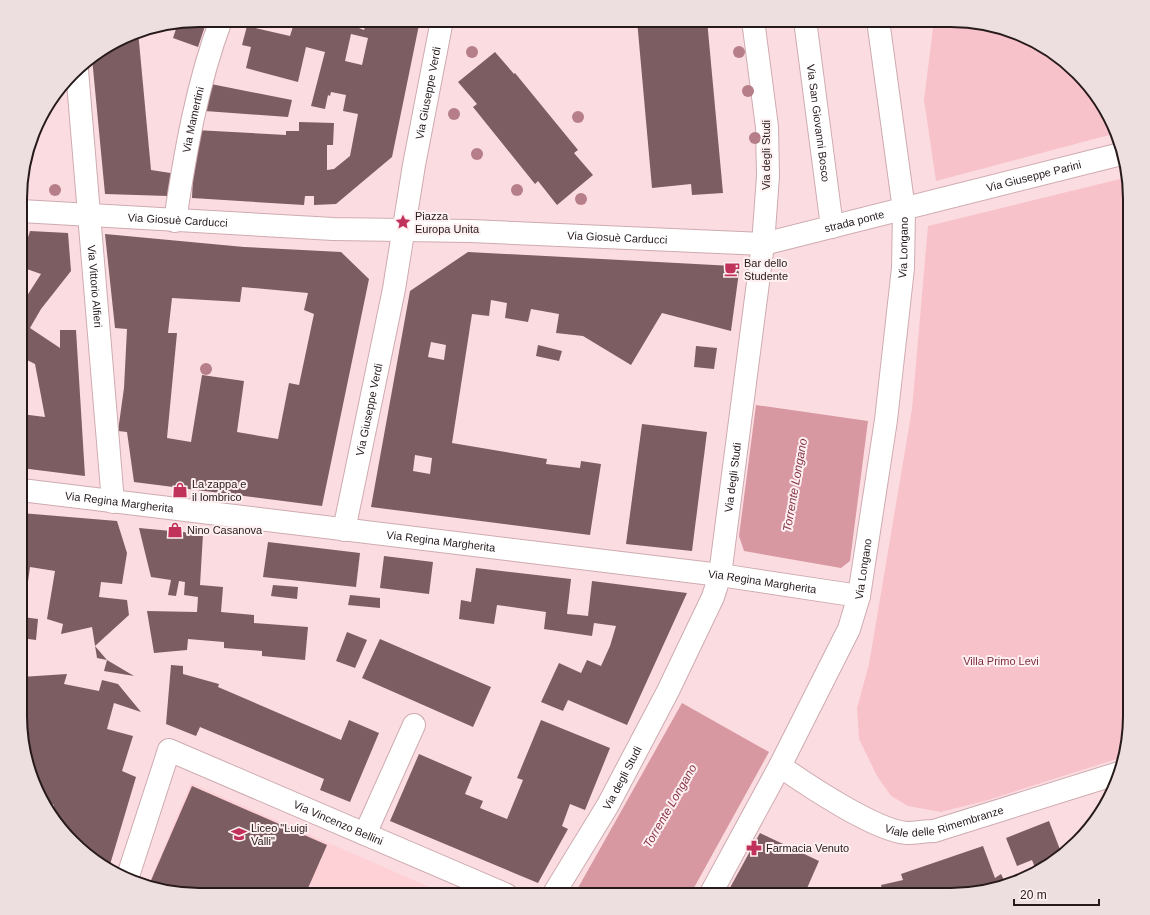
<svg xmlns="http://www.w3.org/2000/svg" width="1150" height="915" viewBox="0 0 1150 915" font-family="Arial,sans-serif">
  <rect width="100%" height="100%" fill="#fbdde1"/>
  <polygon fill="#fed1d7" points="191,783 448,895 188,895 148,885"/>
  <g fill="#f8c2ca">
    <polygon points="934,20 962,20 1019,34 1069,65 1117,133 936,181 924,100"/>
    <polygon points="1124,178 1130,199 1130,728 1123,757 985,801 941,812 908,806 891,796 877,776 859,739 857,708 869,664 912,409 928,226"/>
  </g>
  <g fill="#d898a2">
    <polygon points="756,405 868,421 850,561 841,568 744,551 739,536"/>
    <polygon points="682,703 769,752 690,895 574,895"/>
  </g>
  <g fill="#7c5d61" fill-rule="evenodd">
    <polygon points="199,20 207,20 198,47 173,38 178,23"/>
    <path d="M295 20H351L349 24 364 30 367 20H420L392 157 336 204 314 205V196H305L304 205 192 198 195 130 286 135V131H299V122L334 123 333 145H327V170L334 169 350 156 358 114 343 111 346 95 331 92 330 96 328 95 325 109 311 106 325 52 306 47 298 82 246 68 251 47 242 45 247 26 290 36ZM351 34 368 38 362 65 345 61Z"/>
    <polygon points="637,20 707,20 723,193 692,195 691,184 652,188"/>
    <polygon points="138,31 151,170 177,174 168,196 105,194 92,58"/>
    <polygon points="495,52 514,74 515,73 578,150 574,153 593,175 557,205 538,181 535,184 473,107 477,104 458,82"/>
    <polygon points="211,84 292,100 288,117 205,111"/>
    <polygon points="30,231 68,233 71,271 41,309 30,328 60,348 60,330 76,330 85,476 21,468 21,414 45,417 35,364 21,357 21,301 23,302 41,274 21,267 21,260"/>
    <path d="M105 234 244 247 341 252 369 279 322 506 134 482 127 432 118 431 124 388 127 329 115 328ZM242 287 308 293 304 310 314 314 299 385 289 383 278 439 237 432 244 381 202 375 191 442 167 438 177 333H168L172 298 240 302Z"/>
    <path d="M468 252 733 266 739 272 731 331 662 313 631 365 583 336 556 333 559 314 531 309 528 322 505 318 507 303 491 300 489 316 472 314 452 443 547 459 546 464 580 468 581 461 601 464 590 535 371 507 410 291ZM431 342 446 345 444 360 428 357ZM415 455 432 458 430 474 413 471Z"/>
    <polygon points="538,345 562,351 559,361 536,356"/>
    <polygon points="696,346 717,348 714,369 694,367"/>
    <polygon points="642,424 707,432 692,551 626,544"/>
    <polygon points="21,513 117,521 127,553 122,584 101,582 99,597 127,600 129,615 95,646 107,660 134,676 104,671 107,660 97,658 92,627 61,634 63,624 47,619 55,571 30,567 23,617 38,619 36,640 21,638"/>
    <polygon points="139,528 203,534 200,585 223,587 221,612 254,615 254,623 308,627 305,660 262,656 262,651 224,648 224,642 188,639 187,650 154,653 147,611 197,612 198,597 184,595 185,582 179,581 176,596 168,595 171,580 151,577"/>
    <polygon points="268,542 360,553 356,587 263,577"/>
    <polygon points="384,556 433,562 429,594 380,588"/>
    <polygon points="476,568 571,579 567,614 579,615 588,616 592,581 687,593 627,725 568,700 563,711 541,702 559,663 581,673 587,660 601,666 610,646 616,626 594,623 592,636 544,629 546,612 497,605 494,624 459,619 461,600 471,602"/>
    <polygon points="273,585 298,587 297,599 271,596"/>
    <polygon points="350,595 380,598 380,608 348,605"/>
    <polygon points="347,632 367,640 355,668 336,661"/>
    <polygon points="380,639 491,687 473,727 362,678"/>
    <polygon points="171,665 183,666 183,674 219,684 218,687 341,740 349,720 379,733 350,802 320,790 324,779 200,727 196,736 166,724"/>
    <polygon points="67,674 64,684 99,691 102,680 118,684 141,712 114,703 107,729 133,736 122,771 136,777 109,868 81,850 51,812 54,805 43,801 38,795 23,737 25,732 21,731 20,728 21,677"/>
    <polygon points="541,720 610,748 585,810 570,804 562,826 568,829 538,883 390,821 419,754 472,777 465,794 483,801 480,808 507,819 523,780 517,778"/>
    <polygon points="192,786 327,845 305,895 188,895 149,885"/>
    <polygon points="1049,821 1061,852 1036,870 1032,860 1017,866 1006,838"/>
    <polygon points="760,833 819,861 804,895 726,895"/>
    <polygon points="983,846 995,878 1001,874 1006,884 951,895 883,895 881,885 903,880 901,874"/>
  </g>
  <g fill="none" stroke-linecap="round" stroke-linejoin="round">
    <defs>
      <g id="minor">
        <path id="s1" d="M805 20 832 227"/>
        <path id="s2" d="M77 70 113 502"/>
        <path id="s3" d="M21 211 333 229 471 231 763 244 1121 154"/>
        <path id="s4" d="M175 221C185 153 197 84 221 20"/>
        <path id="s5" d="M21 490 720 575 859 596"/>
        <path id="s6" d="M344 530 394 289 414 165 442 20"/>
        <path id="s7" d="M780 766C807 785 876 831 907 833 916 833 925 831 934 831L1119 773"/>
        <polyline points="365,834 414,725"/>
        <path id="s8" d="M127 879 169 750 507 895"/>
        <path id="s9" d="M553 895 608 805 668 691 713 597 720 575 763 244 768 176 767 127 753 20"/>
        <path id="s10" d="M710 895 780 766 849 629 859 596 886 420 903 268 904 210 878 20"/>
      </g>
    </defs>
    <use href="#minor" stroke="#ceabb0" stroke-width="24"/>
    <use href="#minor" stroke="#fff" stroke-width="22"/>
  </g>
  <g fill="#b67e89">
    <circle cx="472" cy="52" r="6"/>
    <circle cx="739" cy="52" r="6"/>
    <circle cx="748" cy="91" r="6"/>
    <circle cx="454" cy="114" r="6"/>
    <circle cx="578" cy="117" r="6"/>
    <circle cx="755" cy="138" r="6"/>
    <circle cx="477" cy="154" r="6"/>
    <circle cx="55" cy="190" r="6"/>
    <circle cx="517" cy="190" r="6"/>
    <circle cx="581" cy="199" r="6"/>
    <circle cx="206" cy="369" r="6"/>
  </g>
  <defs>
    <symbol id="sight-bare" viewBox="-9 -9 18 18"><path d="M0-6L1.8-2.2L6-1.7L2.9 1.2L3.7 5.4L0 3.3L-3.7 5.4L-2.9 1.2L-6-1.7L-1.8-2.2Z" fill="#c1325a" stroke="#feeff1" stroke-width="2.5" paint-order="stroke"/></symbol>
    <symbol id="cafe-bare" viewBox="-9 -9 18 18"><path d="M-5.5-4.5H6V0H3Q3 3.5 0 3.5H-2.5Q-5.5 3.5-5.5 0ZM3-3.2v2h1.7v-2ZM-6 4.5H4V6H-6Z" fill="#c1325a" stroke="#feeff1" stroke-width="2.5" paint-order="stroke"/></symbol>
    <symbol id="shop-bare" viewBox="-9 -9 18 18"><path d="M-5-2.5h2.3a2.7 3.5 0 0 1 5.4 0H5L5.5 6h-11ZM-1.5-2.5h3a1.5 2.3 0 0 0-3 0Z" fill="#c1325a" stroke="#feeff1" stroke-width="2.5" paint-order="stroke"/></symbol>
    <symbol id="school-bare" viewBox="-9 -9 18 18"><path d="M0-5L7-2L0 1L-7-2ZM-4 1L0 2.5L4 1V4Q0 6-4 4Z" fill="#c1325a" stroke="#feeff1" stroke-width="2.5" paint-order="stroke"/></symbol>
    <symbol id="pharmacy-bare" viewBox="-9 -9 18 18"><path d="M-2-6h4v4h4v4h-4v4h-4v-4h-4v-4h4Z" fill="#c1325a" stroke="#feeff1" stroke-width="2.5" paint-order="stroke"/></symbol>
  </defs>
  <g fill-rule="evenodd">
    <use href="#sight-bare" x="392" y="211" width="22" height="22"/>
    <use href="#cafe-bare" x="721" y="258" width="22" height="22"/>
    <use href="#shop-bare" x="169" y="479" width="22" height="22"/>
    <use href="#shop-bare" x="164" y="519" width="22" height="22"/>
    <use href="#school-bare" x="228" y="823" width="22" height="22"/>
    <use href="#pharmacy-bare" x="743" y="837" width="22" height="22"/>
  </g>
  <g text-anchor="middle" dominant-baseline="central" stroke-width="4" stroke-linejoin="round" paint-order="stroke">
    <g font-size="11" fill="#261a1b" stroke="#feeff1">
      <text stroke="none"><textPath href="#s6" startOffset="445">Via Giuseppe Verdi</textPath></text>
      <text stroke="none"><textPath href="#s4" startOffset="103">Via Mamertini</textPath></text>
      <text stroke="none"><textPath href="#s1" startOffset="104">Via San Giovanni Bosco</textPath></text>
      <text transform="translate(766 155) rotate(-90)">Via degli Studi</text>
      <text stroke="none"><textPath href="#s3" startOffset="1022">Via Giuseppe Parini</textPath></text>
      <text stroke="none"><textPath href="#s3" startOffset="157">Via Giosuè Carducci</textPath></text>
      <text stroke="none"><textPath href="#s3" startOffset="837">strada ponte</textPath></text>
      <text stroke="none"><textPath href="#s3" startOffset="597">Via Giosuè Carducci</textPath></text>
      <text stroke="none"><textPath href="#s10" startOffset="686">Via Longano</textPath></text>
      <text stroke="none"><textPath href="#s2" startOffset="217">Via Vittorio Alfieri</textPath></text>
      <text stroke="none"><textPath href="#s6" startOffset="123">Via Giuseppe Verdi</textPath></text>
      <text stroke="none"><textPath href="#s9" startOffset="460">Via degli Studi</textPath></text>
      <text stroke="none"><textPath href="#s5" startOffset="99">Via Regina Margherita</textPath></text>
      <text stroke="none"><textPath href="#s5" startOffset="423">Via Regina Margherita</textPath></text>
      <text stroke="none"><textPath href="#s10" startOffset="362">Via Longano</textPath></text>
      <text stroke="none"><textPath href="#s5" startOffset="747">Via Regina Margherita</textPath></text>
      <text stroke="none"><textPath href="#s9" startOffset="136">Via degli Studi</textPath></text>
      <text stroke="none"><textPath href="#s7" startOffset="183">Viale delle Rimembranze</textPath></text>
      <text stroke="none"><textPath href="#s8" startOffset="320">Via Vincenzo Bellini</textPath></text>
    </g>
    <g font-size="11" fill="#261a1b" stroke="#feeff1" text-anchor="start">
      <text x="415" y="216">Piazza<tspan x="415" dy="13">Europa Unita</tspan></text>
      <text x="744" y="263">Bar dello<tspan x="744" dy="13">Studente</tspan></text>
      <text x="192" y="484">La zappa e<tspan x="192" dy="13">il lombrico</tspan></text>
      <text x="187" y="530">Nino Casanova</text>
      <text x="251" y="828">Liceo "Luigi<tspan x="251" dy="13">Valli"</tspan></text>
      <text x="766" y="848">Farmacia Venuto</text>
    </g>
    <g font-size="11" fill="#7d3041" stroke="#feeff1">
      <text x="1001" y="661">Villa Primo Levi</text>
    </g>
    <g font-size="12" font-style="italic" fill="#873849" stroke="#feeff1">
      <text transform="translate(795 485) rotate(-80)">Torrente Longano</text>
      <text transform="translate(670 806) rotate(-60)">Torrente Longano</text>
    </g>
  </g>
  <path d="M0 0H1150V915H0ZM199 27H951A172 172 0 0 1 1123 199V716A172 172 0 0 1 951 888H199A172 172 0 0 1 27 716V199A172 172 0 0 1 199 27Z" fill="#eddee0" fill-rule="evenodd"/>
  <path fill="none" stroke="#261a1b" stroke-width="2" d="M199 27H951A172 172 0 0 1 1123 199V716A172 172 0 0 1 951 888H199A172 172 0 0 1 27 716V199A172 172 0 0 1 199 27Z"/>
  <path d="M1014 899v6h85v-6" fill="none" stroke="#261a1b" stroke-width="2"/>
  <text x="1020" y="899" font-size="12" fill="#261a1b" stroke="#feeff1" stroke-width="3" paint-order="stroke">20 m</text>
</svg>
